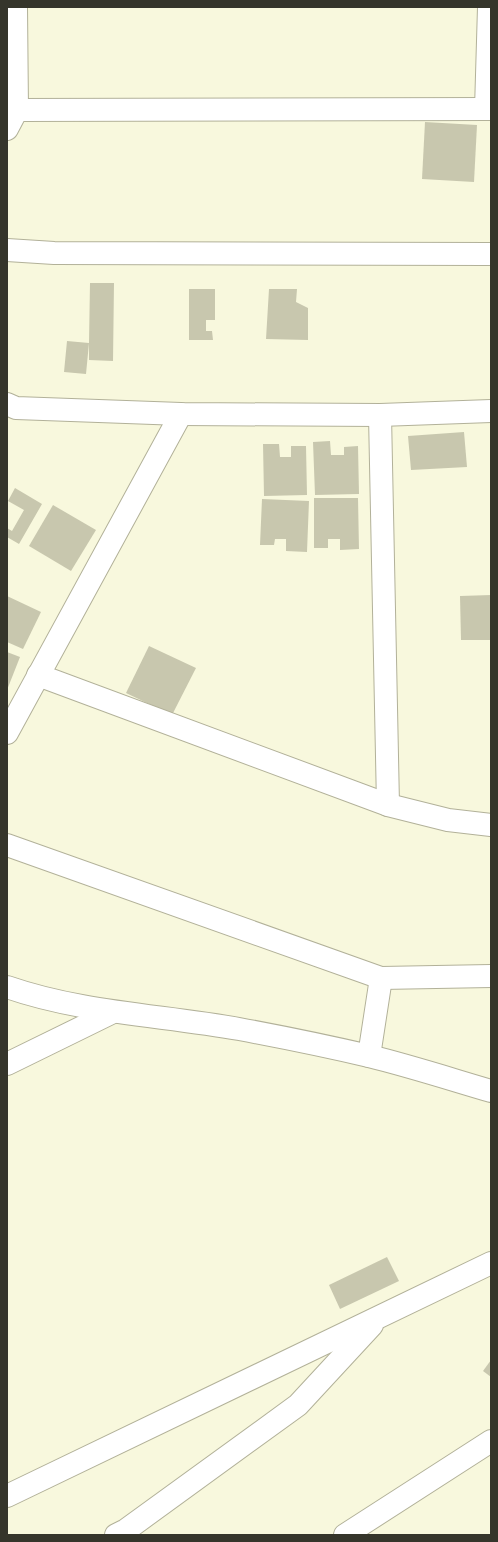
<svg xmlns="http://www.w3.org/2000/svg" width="498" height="1542" viewBox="0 0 498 1542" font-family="'Source Sans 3',sans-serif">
  <rect width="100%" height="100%" fill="#f8f8dd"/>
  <g fill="#c8c7ae">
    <polygon points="425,122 477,125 474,182 422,179"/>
    <polygon points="90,283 114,283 113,361 89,360 89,343 86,374 64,372 67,341 89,343"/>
    <polygon points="189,289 215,289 215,320 206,320 206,331 212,331 213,340 189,340"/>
    <polygon points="269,289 297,289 296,302 308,308 308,340 266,339"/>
    <polygon points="464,432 467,467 411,470 408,436"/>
    <polygon points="330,441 331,455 344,455 344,447 358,446 359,494 315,495 313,442"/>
    <polygon points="263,444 279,444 280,457 291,457 291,446 306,446 307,495 264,496"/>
    <polygon points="15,488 42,504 19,544 7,537 7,528 12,531 24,510 8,501"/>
    <polygon points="314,498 358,498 359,549 340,550 340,539 328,539 328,548 314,548"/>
    <polygon points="262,499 309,501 307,552 286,551 286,539 275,539 274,545 260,545"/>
    <polygon points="53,505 96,530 71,571 29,546"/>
    <polygon points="491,595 491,640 461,640 460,596"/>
    <polygon points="7,596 41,612 23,649 7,642"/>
    <polygon points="149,646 196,668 172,715 126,693"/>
    <polygon points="7,652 20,657 7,690"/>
    <polygon points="387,1257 399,1281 340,1309 329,1285"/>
    <polygon points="491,1360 491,1377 483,1371"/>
  </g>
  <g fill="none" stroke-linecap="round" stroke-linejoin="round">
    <defs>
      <g id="street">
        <polyline points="486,109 489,7"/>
        <polyline points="17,110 491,109"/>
        <polyline points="7,129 17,110 16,7"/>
        <polyline points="7,250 54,253 491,254"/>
        <polyline points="7,404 16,408 181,414 380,415 491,411"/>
        <polyline points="380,415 388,805"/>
        <polyline points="38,675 388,805 448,820 491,825"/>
        <polyline points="7,733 181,414"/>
        <polyline points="7,845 381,978 491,976"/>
        <path d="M7 987C82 1013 161 1015 239 1029 282 1037 326 1046 369 1056 410 1066 450 1079 491 1091"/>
        <polyline points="369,1056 381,978"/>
        <polyline points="7,1064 113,1012"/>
        <polyline points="7,1496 491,1263"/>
        <polyline points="116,1535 126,1530 298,1405 372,1325"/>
        <polyline points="345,1535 491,1441"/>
      </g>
    </defs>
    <use href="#street" stroke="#b2b199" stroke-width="24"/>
    <use href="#street" stroke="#fff" stroke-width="22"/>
  </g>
  <rect width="498" height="1542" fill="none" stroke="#35352b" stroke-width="16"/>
</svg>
